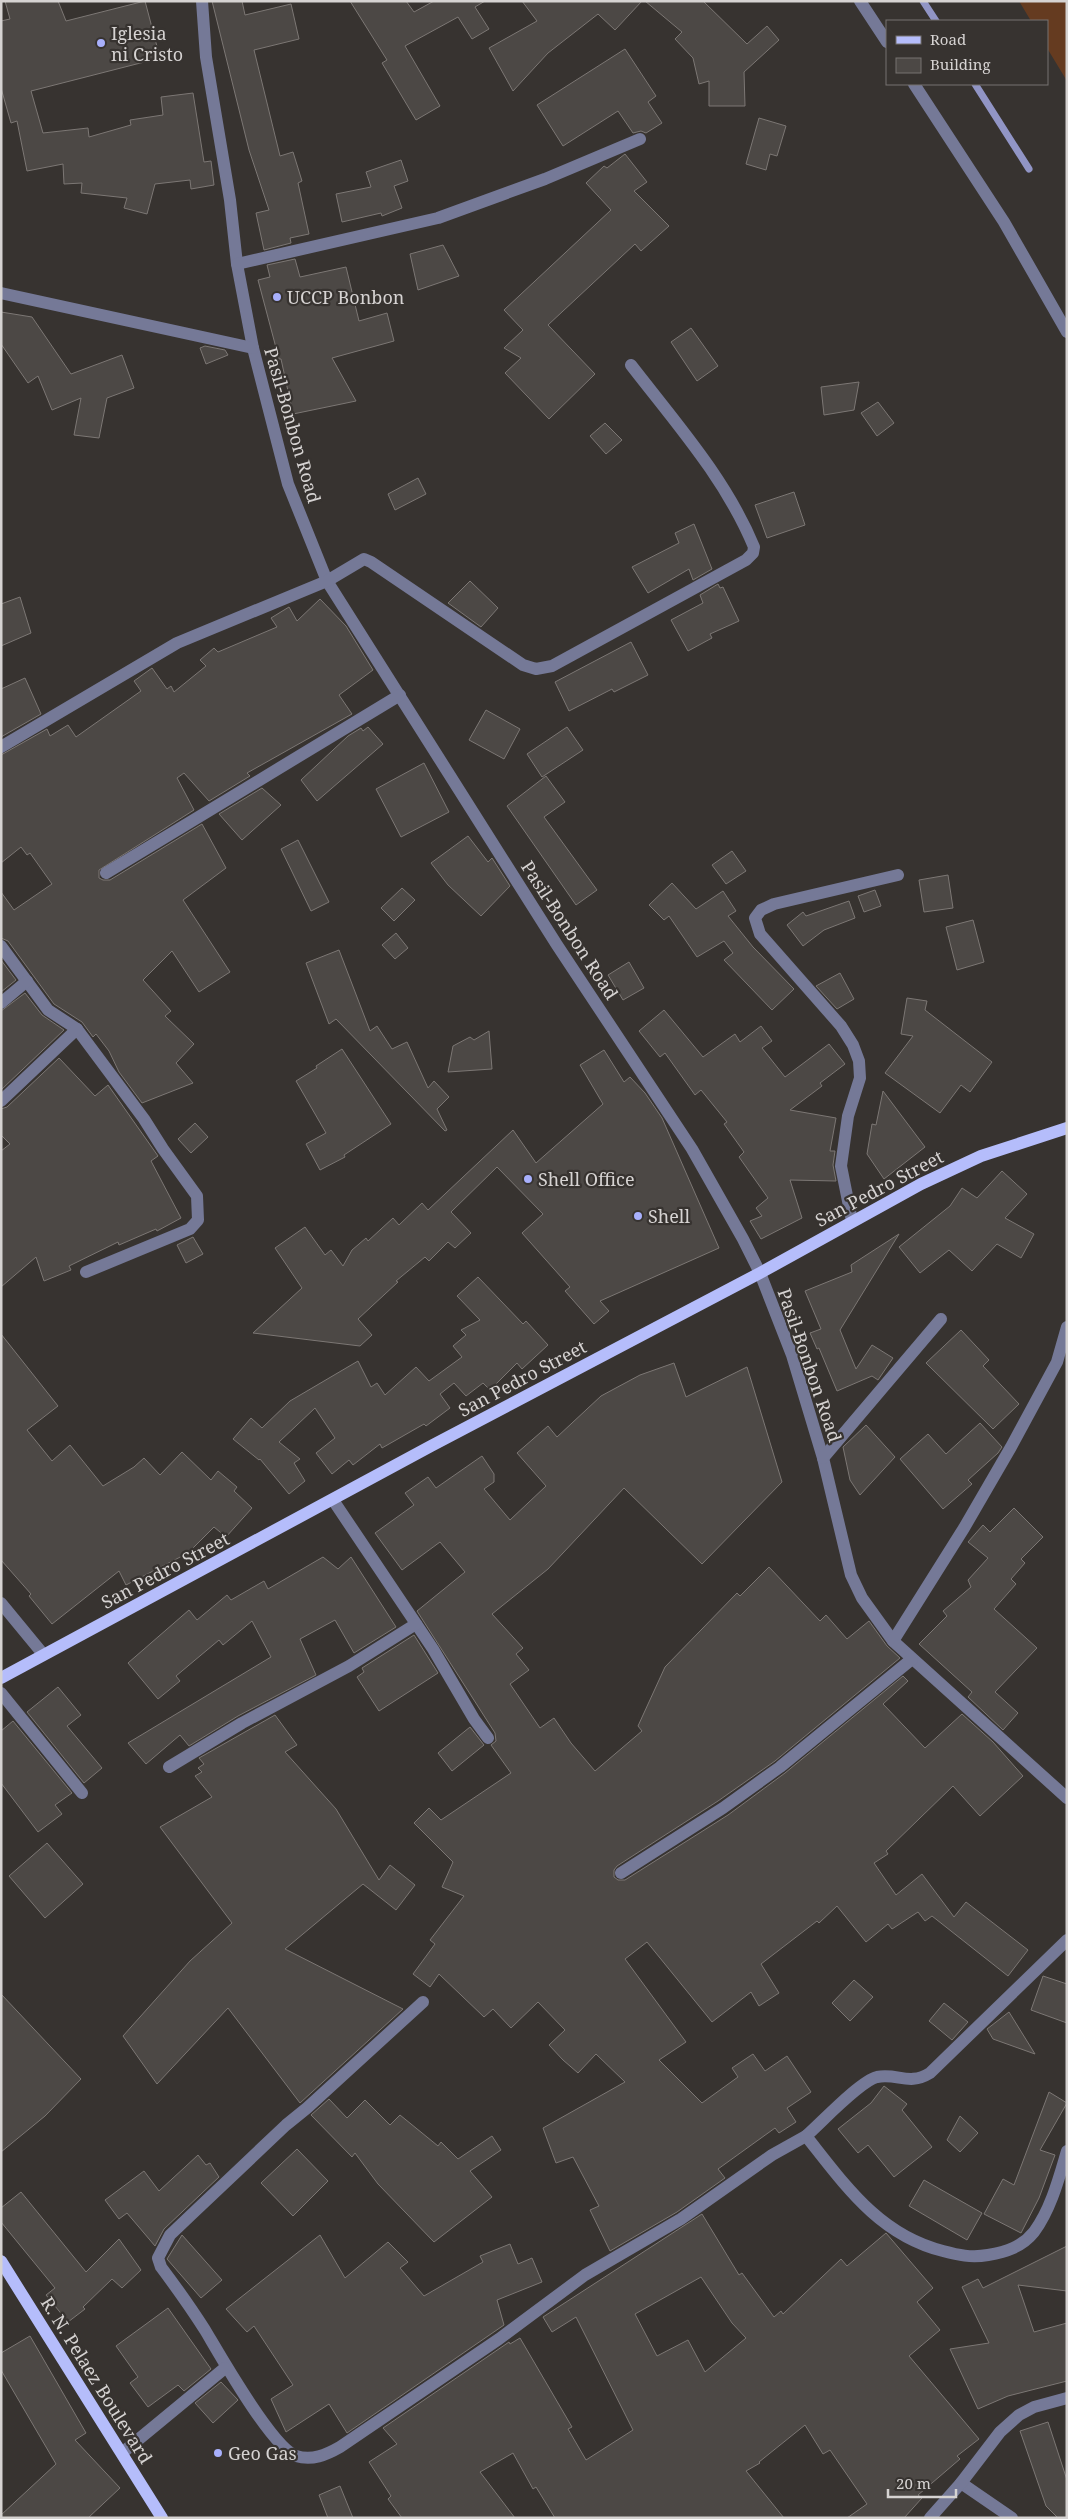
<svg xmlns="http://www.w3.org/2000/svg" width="1068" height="2519" viewBox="0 0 1068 2519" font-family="'Noto Serif',serif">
  <rect width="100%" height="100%" fill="#373330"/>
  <polygon fill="#653b20" points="1019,1 1067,1 1067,81 1047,48 1047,21 1031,21"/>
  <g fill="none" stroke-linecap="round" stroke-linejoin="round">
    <g stroke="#9195c5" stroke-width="7">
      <polyline points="923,1 936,21"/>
      <polyline points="975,84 1029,169"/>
    </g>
  </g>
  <g fill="#4c4845" stroke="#7c7774" fill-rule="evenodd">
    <polygon points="5,1 58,1 66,21 145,1 160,58 31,91 43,133 88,128 89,137 131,125 130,120 163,115 161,97 193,93 204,162 211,161 214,185 191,189 190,180 155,184 147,214 124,208 127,198 81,193 82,183 64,184 63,164 27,171 17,121 11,123 1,88 1,21 10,19"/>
    <polygon points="212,1 242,1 245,15 291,4 299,39 254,50 280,156 293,152 302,181 298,183 309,234 290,238 291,243 264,250 256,213 269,210 249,150"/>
    <polygon points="350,1 406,1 414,12 434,1 485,1 475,7 489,29 472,39 458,17 405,46 440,106 416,120 382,63 387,60"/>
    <polygon points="522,1 642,1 615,30 598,14 548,53 513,91 489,48 537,21"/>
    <polygon points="645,1 703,1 747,44 767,26 779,40 744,72 745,106 709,106 709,81 699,84 693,58 675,39 682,32"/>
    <polygon points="625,49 656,96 648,102 662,123 646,133 641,131 633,133 618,111 563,146 537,105"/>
    <polygon points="759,118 786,126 777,156 770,154 766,170 746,164"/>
    <polygon points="625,154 647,182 634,191 669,226 641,251 635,244 548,325 595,374 549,419 505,373 521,358 504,348 523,330 504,310 611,210 586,183 604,166 607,168"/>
    <polygon points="401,160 408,181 394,186 402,208 382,216 381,213 342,222 336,194 371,187 366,172"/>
    <polygon points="443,245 459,276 418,290 410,254"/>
    <polygon points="295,259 300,277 346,267 359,321 387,313 394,341 332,358 356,401 293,414 281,359 279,359 258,280 270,277 267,265"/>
    <polygon points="1,312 32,317 71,374 122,355 134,388 107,398 99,438 74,435 81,398 52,410 38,376 28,383 1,344"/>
    <polygon points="691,328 718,366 697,381 671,342"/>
    <polygon points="205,346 225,350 228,355 206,364 200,348"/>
    <polygon points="859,382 854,410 824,415 821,387"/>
    <polygon points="878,402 894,423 877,436 861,413"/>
    <polygon points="605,423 622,440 606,454 590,436"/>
    <polygon points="418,478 426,494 395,510 388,494"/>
    <polygon points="794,492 805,525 767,538 755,505"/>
    <polygon points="694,524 712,569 693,580 689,569 648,593 632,567 679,543 675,533"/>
    <polygon points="470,581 498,608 481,627 448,603"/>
    <polygon points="718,584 720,588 723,587 739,621 710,634 712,638 688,651 671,620 703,603 700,595"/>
    <polygon points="20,597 31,633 1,646 1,604"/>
    <polygon points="320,599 346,626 373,670 339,695 352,714 247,773 250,776 209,801 184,773 177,778 194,810 99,870 99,878 103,880 110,880 202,824 226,868 183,900 230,972 199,992 172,951 143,980 171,1011 165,1016 194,1044 176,1063 193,1083 142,1103 119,1072 109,1051 96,1034 93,1037 82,1022 54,1004 8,941 1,938 1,892 14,910 52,884 30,853 27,855 21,847 1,863 1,755 47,729 50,736 68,725 76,737 141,691 134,681 152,668 167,689 171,686 174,692 206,666 200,660 214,648 218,652 277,627 271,618 289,607 297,621"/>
    <polygon points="631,642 648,675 614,692 612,689 569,711 555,682"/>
    <polygon points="25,678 41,714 1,737 1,689"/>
    <polygon points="486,710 520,729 504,759 469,740"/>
    <polygon points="368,727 383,744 317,801 301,780 348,736 361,728 363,731"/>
    <polygon points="567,727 583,750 542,777 527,754"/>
    <polygon points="424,763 449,812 401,837 376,789"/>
    <polygon points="546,776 565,802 544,817 597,890 576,905 507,806"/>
    <polygon points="262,788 281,805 242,840 219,814"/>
    <polygon points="468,836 488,862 492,858 510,886 481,916 448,885 431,863"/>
    <polygon points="298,840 329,902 311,911 281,849"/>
    <polygon points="732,851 746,871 726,884 712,865"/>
    <polygon points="948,875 953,908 924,912 919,880"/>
    <polygon points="672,883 696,909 723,891 736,911 728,916 753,947 794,989 772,1010 724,960 733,953 724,941 697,957 669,916 664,920 649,905"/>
    <polygon points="402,888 415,900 394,921 381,908"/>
    <polygon points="875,890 881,906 864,912 858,896"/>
    <polygon points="849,901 855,918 824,930 803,946 787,925 803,912 806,916"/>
    <polygon points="973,920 984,962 957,970 946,927"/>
    <polygon points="396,933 408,948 395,959 382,945"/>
    <polygon points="339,950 370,1031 377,1026 392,1049 407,1042 428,1088 434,1081 449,1097 437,1109 447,1130 445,1131 336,1019 329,1024 306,963"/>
    <polygon points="1,960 16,980 1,992"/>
    <polygon points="629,962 644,988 623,1000 608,975"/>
    <polygon points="840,973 854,999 837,1009 816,986"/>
    <polygon points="25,993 42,1015 64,1030 1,1090 1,1011"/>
    <polygon points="907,998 927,1001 925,1010 992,1062 970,1092 961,1085 940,1113 885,1073 913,1036 901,1034"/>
    <polygon points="664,1010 703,1057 735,1034 740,1042 761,1026 772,1041 762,1048 785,1077 829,1044 845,1064 820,1083 822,1086 790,1110 836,1118 830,1151 835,1151 833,1165 836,1181 790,1180 802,1218 761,1239 750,1221 762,1216 756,1208 768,1198 739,1157 744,1152 724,1124 727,1122 701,1090 695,1095 665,1053 660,1057 639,1031"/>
    <polygon points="489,1031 492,1069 448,1072 453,1046 470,1037 474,1040"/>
    <polygon points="342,1049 391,1124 344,1155 345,1157 320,1170 306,1144 326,1133 296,1081 317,1068 316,1066"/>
    <polygon points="604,1050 624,1082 630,1077 645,1093 662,1118 719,1248 600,1301 609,1311 594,1324 565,1291 570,1287 522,1233 543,1214 497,1167 451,1212 471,1233 455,1248 448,1242 429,1261 425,1257 396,1281 398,1282 358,1319 372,1335 360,1346 253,1333 302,1288 275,1248 305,1227 325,1255 331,1250 343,1266 352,1250 366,1238 368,1241 393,1218 399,1225 422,1203 428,1210 513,1130 536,1163 603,1104 580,1065"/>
    <polygon points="59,1058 95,1096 108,1085 158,1156 151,1161 181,1218 157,1231 156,1229 119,1245 118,1242 69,1266 71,1270 44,1281 36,1257 1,1287 1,1151 10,1144 1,1135 1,1109 7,1107"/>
    <polygon points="883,1091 925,1147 884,1179 867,1154 872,1124 876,1125"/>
    <polygon points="195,1123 208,1137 191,1153 178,1139"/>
    <polygon points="1002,1171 1027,1194 1005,1218 1034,1234 1021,1258 997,1244 972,1271 949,1250 920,1273 899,1247 950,1206 962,1188 977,1198"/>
    <polygon points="899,1234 840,1330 856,1369 872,1345 893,1358 878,1380 872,1376 837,1391 819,1348 817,1349 810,1333 821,1329 805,1291 852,1272 851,1265"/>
    <polygon points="193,1237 203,1254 186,1263 177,1245"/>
    <polygon points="478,1277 523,1324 526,1321 548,1345 522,1369 517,1363 490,1390 483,1383 466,1396 454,1383 440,1394 450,1408 426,1426 424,1424 382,1448 380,1444 353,1465 349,1460 332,1474 316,1453 335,1438 315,1408 279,1442 300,1459 294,1463 305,1481 289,1494 260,1459 259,1460 233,1439 251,1418 262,1428 290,1401 358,1361 371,1387 377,1383 385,1395 416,1367 429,1381 462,1357 453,1346 466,1335 461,1330 480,1320 457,1296"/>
    <polygon points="961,1330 989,1360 983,1366 1019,1404 993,1429 926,1363"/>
    <polygon points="1,1334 58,1406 27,1430 52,1461 70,1445 103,1486 134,1467 144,1458 160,1475 182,1452 211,1480 218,1471 237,1487 234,1491 252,1508 226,1537 214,1527 188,1553 126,1585 119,1571 52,1624 29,1596 31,1594 1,1560"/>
    <polygon points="674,1363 686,1397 747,1367 782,1482 702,1564 624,1488 548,1569 492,1614 523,1648 516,1654 529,1670 510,1684 540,1728 554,1718 571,1743 595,1771 642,1731 638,1726 665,1667 737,1593 740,1596 769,1567 820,1621 826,1615 847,1639 869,1621 887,1646 900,1658 775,1761 718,1801 617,1866 614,1870 614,1877 618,1880 625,1880 728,1815 785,1773 903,1676 908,1681 883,1704 925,1748 962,1714 993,1742 1023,1776 980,1816 953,1786 886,1851 888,1854 874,1863 896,1895 922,1874 954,1917 966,1902 1028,1950 1008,1976 932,1916 925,1921 918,1912 892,1929 888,1924 866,1942 837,1906 819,1923 817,1921 761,1964 779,1993 759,2006 751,1992 712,2022 647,1942 625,1959 686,2042 659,2060 702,2103 738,2077 732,2068 753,2054 765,2071 787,2056 811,2092 787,2108 796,2122 779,2133 775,2128 718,2169 725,2178 677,2212 610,2251 590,2210 599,2206 573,2157 556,2163 543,2128 625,2082 596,2054 578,2073 563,2060 549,2045 565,2030 538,2002 511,2028 493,2009 484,2017 439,1974 430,1987 413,1974 435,1944 430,1940 464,1896 442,1887 453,1862 414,1823 429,1808 441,1820 511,1773 491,1745 496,1741 495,1733 417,1611 465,1572 440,1542 402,1570 375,1533 414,1505 405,1493 428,1477 436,1488 482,1456 494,1474 494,1482 484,1489 510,1520 546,1486 517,1453 548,1426 557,1437 601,1396 640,1375"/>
    <polygon points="980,1423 1002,1447 998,1453 968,1480 972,1484 943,1509 900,1459 928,1434 946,1454"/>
    <polygon points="866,1425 895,1457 860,1495 850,1480 843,1447"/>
    <polygon points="1014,1508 1043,1537 1021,1559 1025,1563 1011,1579 1016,1584 994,1609 1037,1648 995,1692 1018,1713 1003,1730 968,1697 972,1692 919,1644 947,1616 943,1611 971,1587 968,1580 988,1558 968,1542 983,1525 990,1532"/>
    <polygon points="323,1557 338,1569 351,1557 396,1627 354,1653 335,1620 300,1639 316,1675 238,1716 189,1746 180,1735 146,1764 128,1743 271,1657 252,1621 223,1645 219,1640 176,1676 180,1681 158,1699 128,1663 189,1610 197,1620 227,1595 231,1600 264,1581 268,1589"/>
    <polygon points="414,1635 438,1673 379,1711 357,1677 364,1672 362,1668"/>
    <polygon points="58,1687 81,1715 67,1726 102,1768 84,1783 27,1712"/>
    <polygon points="275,1715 297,1745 285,1752 336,1809 379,1880 390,1865 415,1885 396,1910 363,1884 285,1949 403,2009 300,2103 228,2008 157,2084 123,2036 190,1961 232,1923 160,1827 212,1797 195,1776 202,1772 198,1768 204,1764 199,1758"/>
    <polygon points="13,1721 72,1793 55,1805 62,1814 38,1832 1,1783 1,1731"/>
    <polygon points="470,1727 484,1745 452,1771 438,1753"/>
    <polygon points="47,1843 83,1884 45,1918 9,1876"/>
    <polygon points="1043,1976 1067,1984 1067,2023 1031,2010"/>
    <polygon points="854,1980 873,1997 850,2021 832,2003"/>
    <polygon points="1,1994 81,2079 45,2116 1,2152"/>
    <polygon points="944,2003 968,2022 952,2040 929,2021"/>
    <polygon points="1009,2012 1035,2054 993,2039 987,2029"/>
    <polygon points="884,2086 907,2104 902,2110 932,2147 894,2177 868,2145 858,2153 838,2129 871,2103"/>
    <polygon points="1049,2092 1067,2103 1040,2150 1055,2155 1039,2198 1021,2233 984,2214 1003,2179 1014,2185"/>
    <polygon points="329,2099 347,2118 365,2100 390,2125 400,2115 438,2146 441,2142 458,2159 492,2136 501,2150 470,2171 492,2197 434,2242 378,2184 355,2153 352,2157 311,2115"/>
    <polygon points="960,2116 978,2133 960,2152 947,2140"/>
    <polygon points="297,2149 328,2181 293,2216 261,2183"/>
    <polygon points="198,2155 206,2165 210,2163 219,2177 164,2229 155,2246 127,2213 119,2219 105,2200 144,2171 159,2191"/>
    <polygon points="924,2180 982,2213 967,2240 909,2206"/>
    <polygon points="21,2192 86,2272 119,2239 141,2270 122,2288 112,2279 83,2307 85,2309 68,2322 46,2295 55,2288 1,2222 1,2208"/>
    <path d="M702 2214 739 2275 742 2273 774 2317 781 2311 783 2314 841 2259 847 2266 886 2233 933 2288 917 2302 940 2330 909 2356 979 2439 957 2456 960 2459 918 2495 922 2498 904 2518H847L867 2504 830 2450 823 2454 805 2425 759 2462 760 2463 746 2471 784 2518H555L536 2487 533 2489 513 2453 480 2472 515 2518H402L388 2499 391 2496 369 2462 397 2444 383 2428 509 2342 510 2344 520 2338 572 2427 568 2429 586 2460 633 2430 576 2317 552 2332 543 2317ZM701 2277 732 2323 746 2338 705 2372 688 2340 657 2356 635 2314Z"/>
    <polygon points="182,2235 222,2280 201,2298 167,2259"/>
    <polygon points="320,2235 345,2278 388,2242 408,2262 400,2268 424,2296 483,2262 480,2256 510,2244 518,2264 532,2258 542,2282 497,2300 504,2325 347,2433 329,2404 286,2432 271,2399 293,2385 254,2326 247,2332 226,2309"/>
    <polygon points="1067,2246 1067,2291 1018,2285 1034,2332 1067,2323 1067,2381 1008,2396 978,2409 950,2349 989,2343 962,2287 978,2279 983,2288"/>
    <polygon points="168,2308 211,2369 184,2391 178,2385 148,2407 130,2383 138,2377 116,2346"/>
    <polygon points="30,2336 86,2433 75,2440 120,2488 88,2518 1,2518 1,2515 56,2464 1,2370 1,2353"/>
    <polygon points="221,2382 238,2400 213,2423 195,2403"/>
    <polygon points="1048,2422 1067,2480 1067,2518 1058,2518 1046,2506 1020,2431"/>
    <polygon points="340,2486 353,2518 328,2518 319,2495"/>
  </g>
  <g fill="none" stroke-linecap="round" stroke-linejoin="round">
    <g stroke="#757997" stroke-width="12">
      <polyline points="202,1 206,57 230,200 237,264 253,348 288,484 327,581 557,945 692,1149 743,1239 760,1273 792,1355 823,1458 851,1575 862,1598 893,1641 1067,1798"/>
      <polyline points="860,1 887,42"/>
      <polyline points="914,84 1004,222 1067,332"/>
      <polyline points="237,264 438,218 545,179 640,139"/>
      <polyline points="1,293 253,348"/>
      <path d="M1 747 177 643 327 581 364 559 371 562 523 665 536 669 552 666 746 560 753 553 754 547C726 479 675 422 631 365"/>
      <polyline points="106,873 400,695"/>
      <polyline points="1,946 48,1010 77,1029 144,1119 163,1149 197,1196 198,1220 190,1229 86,1272"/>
      <polyline points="1,1003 27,981"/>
      <polyline points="1,1101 77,1029"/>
      <polyline points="852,1221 841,1166 848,1116 860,1078 859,1061 853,1045 841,1026 760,934 755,918 761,910 774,904 898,875"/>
      <polyline points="823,1458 941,1319"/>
      <polyline points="333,1500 433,1649 474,1719 488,1738"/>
      <polyline points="1,1603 43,1654"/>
      <polyline points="893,1641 964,1528 1011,1447 1057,1362 1067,1327"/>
      <polyline points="1,1693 82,1793"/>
      <polyline points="169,1767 242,1723 349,1666 416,1624"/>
      <polyline points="621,1873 723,1808 780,1767 912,1659"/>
      <path d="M423 2002 307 2108 286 2125 191 2215 170 2235 158 2258 161 2267C176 2287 191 2308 205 2330 220 2355 271 2446 296 2456 312 2461 326 2455 340 2447L499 2339 585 2275 681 2219 772 2155 806 2136C845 2185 879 2235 943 2251 958 2255 971 2258 988 2255 1006 2252 1022 2247 1034 2232 1051 2209 1059 2178 1067 2151"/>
      <path d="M806 2136C821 2123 860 2081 877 2077 898 2073 909 2086 930 2073L1067 1940"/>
      <polyline points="122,2453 225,2368"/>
      <polyline points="961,2483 1012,2518"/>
      <polyline points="930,2518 961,2483 1000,2432 1019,2415 1034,2407 1067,2398"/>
    </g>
    <g stroke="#b5bdfb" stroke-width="12">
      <polyline points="1,1678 431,1446 760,1273 921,1184 981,1156 1067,1128"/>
      <polyline points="1,2261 162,2518"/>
    </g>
  </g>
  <g fill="#a8b0fc" stroke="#373330" stroke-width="2">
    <circle cx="101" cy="43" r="5"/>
    <circle cx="277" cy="297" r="5"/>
    <circle cx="528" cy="1179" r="5"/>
    <circle cx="638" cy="1216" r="5"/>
    <circle cx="218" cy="2453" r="5"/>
  </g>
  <g text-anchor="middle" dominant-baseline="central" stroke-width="4.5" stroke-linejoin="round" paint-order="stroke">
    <g font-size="18" fill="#d6d3d2" stroke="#373330" text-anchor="start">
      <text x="111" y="33">Iglesia<tspan x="111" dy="21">ni Cristo</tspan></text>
      <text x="287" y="297">UCCP Bonbon</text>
      <text x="538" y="1179">Shell Office</text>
      <text x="648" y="1216">Shell</text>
      <text x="228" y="2453">Geo Gas</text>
    </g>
    <g font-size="18" fill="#d6d3d2" stroke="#373330">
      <text transform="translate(293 425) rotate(74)">Pasil-Bonbon Road</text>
      <text transform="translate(570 930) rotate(57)">Pasil-Bonbon Road</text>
      <text transform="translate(879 1188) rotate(-28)">San Pedro Street</text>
      <text transform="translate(810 1365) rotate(71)">Pasil-Bonbon Road</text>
      <text transform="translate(522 1378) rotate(-28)">San Pedro Street</text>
      <text transform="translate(165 1570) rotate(-28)">San Pedro Street</text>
      <text transform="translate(97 2380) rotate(58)">R. N. Pelaez Boulevard</text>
    </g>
  </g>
  <rect width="1068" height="2519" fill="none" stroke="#d6d3d2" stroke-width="5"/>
  <rect x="886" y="20" width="162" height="65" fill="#373330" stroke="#777371"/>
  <rect x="896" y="36" width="25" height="8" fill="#b5bdfb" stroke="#777371"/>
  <text x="930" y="45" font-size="15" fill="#d6d3d2">Road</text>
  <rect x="896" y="58" width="25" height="15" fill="#4c4845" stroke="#777371"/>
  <text x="930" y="70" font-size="15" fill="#d6d3d2">Building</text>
  <path d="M888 2489v8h68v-8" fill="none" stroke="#d6d3d2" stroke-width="2.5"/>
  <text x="896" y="2489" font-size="15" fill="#d6d3d2" stroke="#373330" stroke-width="4" paint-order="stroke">20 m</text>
</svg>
